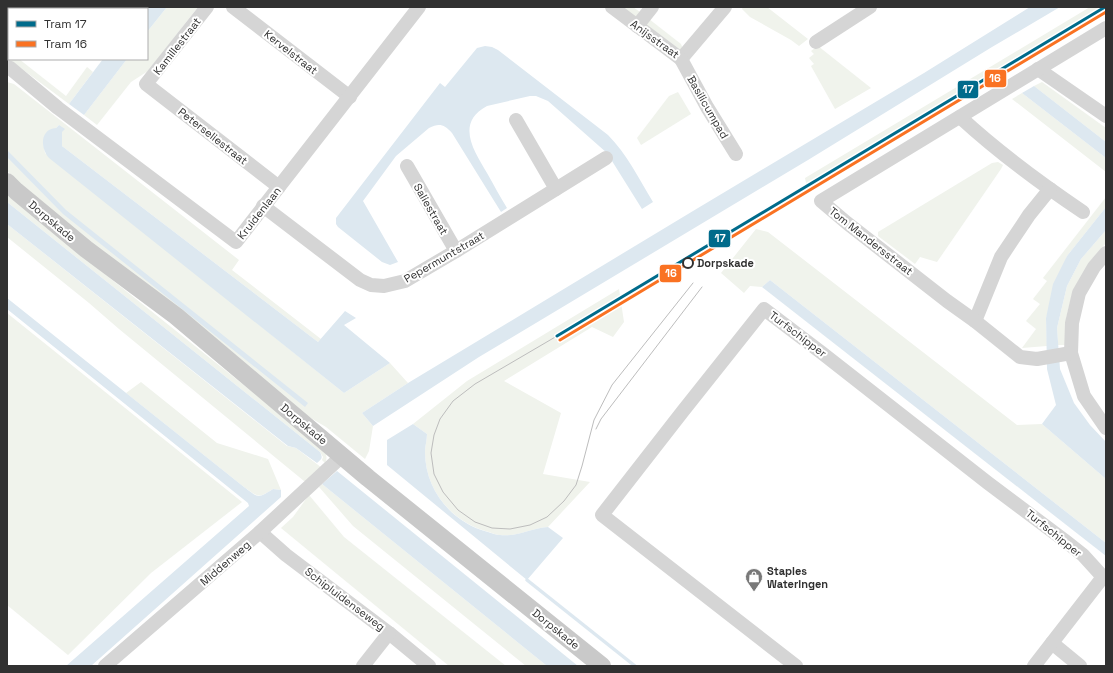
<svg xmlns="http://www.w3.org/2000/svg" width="1113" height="673" viewBox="0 0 1113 673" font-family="'Space Grotesk',sans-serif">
  <rect width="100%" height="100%" fill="#fff"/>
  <g fill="#f0f3ec">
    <polygon points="167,7 198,7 148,71 131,82 97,125 84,115 127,59 147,59 147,32"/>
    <polygon points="620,7 633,7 640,12 635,18"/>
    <polygon points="743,7 767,7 808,39 799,46 791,40 750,17 742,9"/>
    <polygon points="1090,7 1106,7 1106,15 812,189 806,183 805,178"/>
    <polygon points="649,19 681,44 683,49 678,50 645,26"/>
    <polygon points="7,40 9,42 9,59 19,59 66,96 87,67 93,72 69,104 10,60 7,59"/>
    <polygon points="818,46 871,88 835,109 811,66 814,64 809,58 814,54 811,51"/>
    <polygon points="7,82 14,84 239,260 232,270 321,339 318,342 62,146 62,132 59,125 43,142 45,153 344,393 390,363 408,383 362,413 373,426 369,451 365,459 326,427 304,414 34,197 7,171"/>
    <polygon points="1042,82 1106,128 1106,142 1034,86"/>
    <polygon points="678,92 691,114 641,145 637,138 669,96"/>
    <polygon points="1022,93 1106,158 1106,172 1012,99"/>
    <polygon points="998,162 1003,165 1001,169 937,262 920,257 915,264 878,236 878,232 992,163"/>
    <path d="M7 194 81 255 324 449C326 454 328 458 325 463L322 460 323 457 320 452 7 202Z"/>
    <polygon points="1106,197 1106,207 1067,256 1046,318 1047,346 1022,348 1036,329 1026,321 1040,304 1033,299 1047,281 1043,278"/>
    <polygon points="7,224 287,446 296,448 322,468 309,481 304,481 119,329 89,303 7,237"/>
    <polygon points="756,229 768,232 1017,425 1042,424 1106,479 1106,543 770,280 762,287 750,286 744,293 721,273"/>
    <polygon points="1106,230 1106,243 1091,260 1073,291 1066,318 1065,345 1058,345 1057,328 1067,286 1081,259"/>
    <path d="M619 289 624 322 613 337 592 327 504 381 561 413 543 474 590 482 548 527C532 528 517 537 500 535 497 535 492 533 489 532 452 523 425 490 425 452 425 446 427 440 427 434L413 424 467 381Z"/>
    <polygon points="7,313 242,502 151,573 68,655 7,605"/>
    <path d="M141 382 217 443 268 459 281 490 273 489C257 499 259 497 244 487L126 393Z"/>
    <polygon points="322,484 547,666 526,666 353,526 319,487"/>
    <polygon points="309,495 344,537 506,666 449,666 281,528 293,517"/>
  </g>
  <g fill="#dde8f0">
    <polygon points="143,7 167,7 147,32 147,9 142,9"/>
    <polygon points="1030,7 1060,7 992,47 808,160 479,357 373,426 362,413 408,383 693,211 924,73"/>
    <path d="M485 46 492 47 498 50 608 135C627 154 639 179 653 202L642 209 607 153 548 101 536 96H530L487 106C455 123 474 151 487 173 494 185 500 197 507 208L501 212 452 133C444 124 439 123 429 128L396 156 363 201 398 262 390 265 382 262 338 227 336 224V218L440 83 445 87 477 48Z"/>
    <polygon points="103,59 127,59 84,115 69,104"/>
    <polygon points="1034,86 1106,142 1106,158 1022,93"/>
    <path d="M59 125 65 129 62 132V146L318 342 345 311 356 318 344 325 390 363 344 393 49 158C40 148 40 129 56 128Z"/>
    <polygon points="7,150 66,210 308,403 305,407 63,214 7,157"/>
    <path d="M7 202 320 452C323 458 322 459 317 463L296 448 288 446 7 224Z"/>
    <polygon points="1106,207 1106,230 1081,259 1067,286 1057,328 1060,369 1074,403 1090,425 1106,442 1106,479 1042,424 1056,405 1047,369 1046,318 1053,284 1067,256"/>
    <polygon points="770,280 1106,543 1106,556 762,287"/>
    <path d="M7 298 244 487C259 498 257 499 273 489L281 490V497L91 666H66L249 506 248 503 7 309Z"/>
    <path d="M413 424 427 434C427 440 425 446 425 452 425 490 452 523 488 532 492 533 496 535 500 535 517 537 532 528 548 527L563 538 527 580 387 465V440Z"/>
    <polygon points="337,471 578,666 547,666 322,484"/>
  </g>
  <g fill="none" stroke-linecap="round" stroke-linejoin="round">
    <polyline stroke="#dde8f0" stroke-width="3.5" points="527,580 635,666"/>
    <g stroke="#d5d5d5" stroke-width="14">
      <polyline points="36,7 38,9"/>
      <polyline points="207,7 146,84 279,187"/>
      <polyline points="233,7 350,97"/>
      <polyline points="612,7 681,59 725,7"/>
      <polyline points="70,9 72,7"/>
      <polyline points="637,26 652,7"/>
      <polyline points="816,42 870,7"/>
      <polyline points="681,59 707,107 736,154"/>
      <polyline points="7,67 10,68 58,108 236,242 419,7"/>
      <polyline points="1038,69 1106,116"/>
      <path d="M960 117C998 152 1040 183 1083 212"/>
      <polyline points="516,120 556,189"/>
      <polyline points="407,166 456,251"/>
      <polyline points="263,206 360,280 371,285 384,286 405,281 456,251 606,158"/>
      <polyline points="1106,253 1094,267 1079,293 1072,323 1071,353 1084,396 1106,428"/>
      <polyline points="975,321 1001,257 1029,215 1050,189"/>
      <polyline points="1071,353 1037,359 1020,357 975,321 947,301 847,223 821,201 1106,28"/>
      <polyline points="260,532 286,555 389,633 429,666"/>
      <polyline points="1052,643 1080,666"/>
      <polyline points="105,666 260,532 342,456"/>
      <polyline points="363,666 389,633"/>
      <polyline points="796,666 602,515 683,411 764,309 822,353 988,483 1064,540 1083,555 1103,577 1034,666"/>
    </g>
    <polyline stroke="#c9c9c9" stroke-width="18" points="7,182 16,191 86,249 176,316 368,478 602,666"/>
    <g stroke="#bdbdbd" stroke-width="1">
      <polyline points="557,336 475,384 453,401 440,419 434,435 431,453 434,474 443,492 458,510 475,522 492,528 510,529 530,525 547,517 564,501 576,485 582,466 594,420 612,385 693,283"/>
      <polyline points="596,429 601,419 702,287"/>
    </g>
    <defs>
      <polyline id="tram-1" points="557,336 1105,7"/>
      <polyline id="tram-2" points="560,340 1106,12"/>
    </defs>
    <use href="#tram-1" stroke="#fff" stroke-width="6"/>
    <use href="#tram-2" stroke="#fff" stroke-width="6"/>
    <use href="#tram-1" stroke="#006b8b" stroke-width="3"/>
    <use href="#tram-2" stroke="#fa7222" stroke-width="3"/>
  </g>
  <defs>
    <symbol id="shop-pin" viewBox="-11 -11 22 30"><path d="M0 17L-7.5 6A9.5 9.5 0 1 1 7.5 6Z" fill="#797979" stroke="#fff"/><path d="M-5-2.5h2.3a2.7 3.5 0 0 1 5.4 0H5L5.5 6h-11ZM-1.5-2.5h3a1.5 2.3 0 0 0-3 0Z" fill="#fff"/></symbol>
  </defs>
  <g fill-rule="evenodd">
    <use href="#shop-pin" x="744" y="567" width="20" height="27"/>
  </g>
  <circle fill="#fff" stroke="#313131" stroke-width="2" cx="688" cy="263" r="5"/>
  <g text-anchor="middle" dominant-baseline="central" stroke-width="4" stroke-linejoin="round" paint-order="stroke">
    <g font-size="11" fill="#313131" stroke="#fff">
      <text transform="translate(655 39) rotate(36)">Anijsstraat</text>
      <text transform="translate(177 46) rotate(-52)">Kamillestraat</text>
      <text transform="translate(291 52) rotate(38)">Kervelstraat</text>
      <text transform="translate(708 107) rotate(60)">Basilicumpad</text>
      <text transform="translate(213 136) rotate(38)">Peterseliestraat</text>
      <text transform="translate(431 209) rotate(60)">Saliestraat</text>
      <text transform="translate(259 213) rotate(-52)">Kruidenlaan</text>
      <text transform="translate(52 221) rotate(40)">Dorpskade</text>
      <text transform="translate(871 241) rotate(38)">Tom Mandersstraat</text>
      <text transform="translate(444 257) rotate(-30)">Pepermuntstraat</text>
      <text transform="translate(798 334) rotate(37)">Turfschipper</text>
      <text transform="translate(304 424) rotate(40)">Dorpskade</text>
      <text transform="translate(1054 533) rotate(39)">Turfschipper</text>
      <text transform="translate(225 563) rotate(-41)">Middenweg</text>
      <text transform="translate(345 599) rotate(37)">Schipluidenseweg</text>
      <text transform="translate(556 629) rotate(39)">Dorpskade</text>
    </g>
    <g font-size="11" font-weight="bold" fill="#313131" stroke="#fff" text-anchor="start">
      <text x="697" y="263">Dorpskade</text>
    </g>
    <g font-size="11" font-weight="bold" fill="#313131" stroke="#fff" text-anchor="start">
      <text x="767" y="571">Staples<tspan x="767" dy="13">Wateringen</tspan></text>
    </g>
  </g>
  <g stroke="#fff" stroke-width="1.5">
    <rect x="984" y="69" width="23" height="19" rx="4" fill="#fa7222"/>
    <rect x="957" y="80" width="22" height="19" rx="4" fill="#006b8b"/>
    <rect x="708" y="229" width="23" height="19" rx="4" fill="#006b8b"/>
    <rect x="659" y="264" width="23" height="19" rx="4" fill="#fa7222"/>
  </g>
  <g font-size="11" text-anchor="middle" font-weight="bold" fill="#fff">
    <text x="995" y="82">16</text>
    <text x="968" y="93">17</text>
    <text x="720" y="242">17</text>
    <text x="671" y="277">16</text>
  </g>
  <rect width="1113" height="673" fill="none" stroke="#313131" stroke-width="16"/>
  <rect x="8" y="8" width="140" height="52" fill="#ffffff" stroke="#adadad"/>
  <rect x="16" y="21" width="20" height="6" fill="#006b8b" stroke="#adadad"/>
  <text x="44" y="28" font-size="12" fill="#313131">Tram 17</text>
  <rect x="16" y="41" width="20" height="6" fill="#fa7222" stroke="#adadad"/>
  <text x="44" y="48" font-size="12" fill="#313131">Tram 16</text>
</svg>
